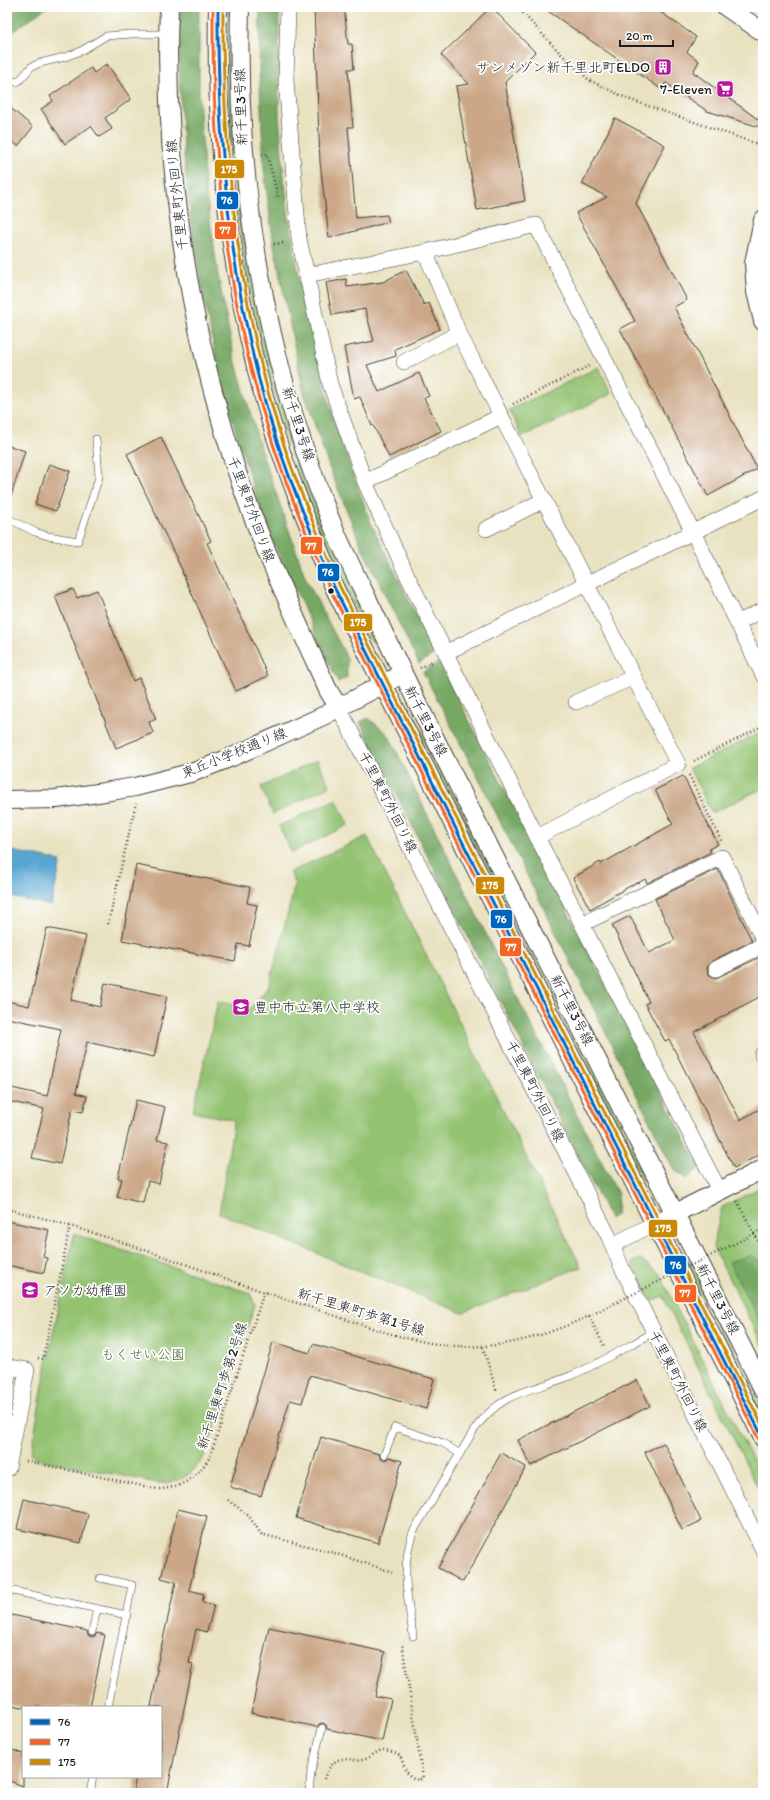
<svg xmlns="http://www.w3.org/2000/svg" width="770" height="1800" viewBox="0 0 770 1800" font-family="Itim,'Klee One',sans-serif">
  <rect width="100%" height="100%" fill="#fff"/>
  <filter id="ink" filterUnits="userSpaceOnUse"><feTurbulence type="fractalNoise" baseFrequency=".025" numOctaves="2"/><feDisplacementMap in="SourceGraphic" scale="8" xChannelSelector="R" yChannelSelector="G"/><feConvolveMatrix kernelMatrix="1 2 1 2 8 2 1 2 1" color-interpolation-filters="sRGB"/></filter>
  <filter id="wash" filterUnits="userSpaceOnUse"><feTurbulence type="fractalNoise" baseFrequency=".012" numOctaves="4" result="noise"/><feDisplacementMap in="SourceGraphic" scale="16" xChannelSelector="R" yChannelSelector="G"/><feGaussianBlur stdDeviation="0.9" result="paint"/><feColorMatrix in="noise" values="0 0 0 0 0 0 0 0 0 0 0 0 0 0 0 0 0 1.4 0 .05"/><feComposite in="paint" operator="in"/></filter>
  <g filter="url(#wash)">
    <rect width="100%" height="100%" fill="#e9e2c1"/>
    <g fill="#93c271" stroke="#586f46">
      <path d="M227 7H231L230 64 234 153 246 245 265 343 291 435 324 524 375 637V640L372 641 370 639C343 583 316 526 296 467 244 318 225 164 227 7Z"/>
      <polygon points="599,367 611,394 522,437 509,410"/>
      <polygon points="415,718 647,1177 646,1181 643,1181 412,721"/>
      <polygon points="763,731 763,788 712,813 689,768"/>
      <polygon points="317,760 330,786 273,814 261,787"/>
      <polygon points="336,799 348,825 292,853 279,826"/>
      <polygon points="367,836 581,1267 462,1313 219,1213 234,1120 193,1112 218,1001 250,1009 269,986 295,885 290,872"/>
      <polygon points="763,1186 763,1346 713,1247 722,1207"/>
      <path d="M74 1234 250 1293 255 1305 205 1455C194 1474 180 1484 158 1483L37 1459 31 1453 47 1362Z"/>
      <polygon points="640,1259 659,1273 763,1480 763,1498 663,1296 651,1301 632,1263"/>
      <polygon points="688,1259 690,1260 763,1406 763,1419 685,1264 685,1261"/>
    </g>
    <g fill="#76a863" stroke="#496240">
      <polygon points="7,7 47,7 7,36"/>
      <path d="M180 7H199V95L205 186 219 281 234 356 262 453 306 579 347 658V677L338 682C323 650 308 618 294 586 286 569 277 552 270 535 208 366 174 187 180 7Z"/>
      <polygon points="260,7 279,7 279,114 283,167 289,220 303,298 334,421 371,523 435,653 419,664 362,548 329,467 303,390 273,240 264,170 259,70"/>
      <polygon points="439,662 700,1168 686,1179 673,1168 484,789 423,672"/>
      <polygon points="368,718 388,734 512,987 618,1194 617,1214 610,1219 360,722"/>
      <polygon points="752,1255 763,1265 763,1328 729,1262"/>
    </g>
    <polygon fill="#58a5d1" stroke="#3a6076" points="7,850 61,861 51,906 7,896"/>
    <g id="blocks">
      <g fill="#cba787">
        <polygon points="314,7 344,7 348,44 352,44 354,69 348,69 353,127 348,127 356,218 387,215 389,222 329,238 320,162"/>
        <polygon points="491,7 535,52 505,82 525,201 477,210 456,86 469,84 441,55"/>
        <polygon points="542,7 653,7 696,37 687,52 699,61 693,72 763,123 763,128 707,111 666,83 661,89"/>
        <polygon points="107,64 131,99 105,118 112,129 99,137 91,126 65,144 41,109 53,101 50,96 91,68 94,73"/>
        <polygon points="7,105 33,127 18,146 7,137"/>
        <polygon points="615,118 665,145 636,203 687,300 674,307 757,469 708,496 620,329 635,321 576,213 607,197 582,184"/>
        <polygon points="406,270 424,305 429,303 440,329 395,349 396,356 367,365 379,392 419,373 429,396 424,398 441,431 389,457 373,425 372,426 360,397 354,399 344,347 374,341 365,309 332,315 326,283 346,279 347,287 383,282"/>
        <polygon points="161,437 211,541 207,543 268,676 236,691 182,572 183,572 127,454"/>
        <polygon points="7,445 25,451 10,499 7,498"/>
        <polygon points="49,464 70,471 56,511 35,504"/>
        <polygon points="73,589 77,598 97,590 133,681 139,678 156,719 149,722 153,733 116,748 55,596"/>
        <polygon points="683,776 718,844 709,849 711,852 647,883 645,879 638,883 637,882 590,909 573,878 600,862 601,864 673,824 655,790"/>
        <polygon points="136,865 250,887 247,903 257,905 249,946 238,944 235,961 122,940"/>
        <polygon points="718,869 752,941 712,961 707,968 708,973 711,976 716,978 760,957 763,963 763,995 694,1032 740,1120 763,1107 763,1153 734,1168 669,1039 665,1041 645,1004 649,1002 612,925 630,916 649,953 675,940 655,899"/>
        <polygon points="47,928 86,936 71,1000 100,1007 105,983 167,996 154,1057 87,1042 76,1093 87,1096 83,1112 72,1110 60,1164 32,1158 44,1109 7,1101 7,1087 47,1096 61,1029 7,1018 7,1001 29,1006"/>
        <polygon points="136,1100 165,1107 157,1140 168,1142 159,1184 148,1181 143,1203 117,1197 122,1179 118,1178"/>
        <polygon points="7,1221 49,1230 43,1257 47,1258 44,1273 7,1265"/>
        <polygon points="273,1342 310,1353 313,1344 434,1379 426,1409 310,1375 302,1403 290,1400 261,1496 230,1487"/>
        <polygon points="637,1380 650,1406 531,1466 518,1440"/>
        <polygon points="321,1437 379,1454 380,1458 383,1460 387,1459 389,1457 402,1461 378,1543 296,1518"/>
        <polygon points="664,1443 701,1521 682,1530 645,1452"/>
        <polygon points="501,1453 526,1467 463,1582 438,1568"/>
        <polygon points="24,1499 88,1514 81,1543 17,1529"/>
        <polygon points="178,1509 207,1516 189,1590 204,1594 202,1602 214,1605 207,1632 196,1629 189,1663 193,1664 167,1793 133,1793 136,1777 161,1777 161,1707 151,1707 158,1670 156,1670 176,1582 161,1578"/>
        <polygon points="7,1614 87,1631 88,1635 91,1637 95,1636 97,1633 105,1635 90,1707 22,1707 7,1704"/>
        <polygon points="269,1627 385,1652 375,1696 391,1699 382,1741 327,1729 326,1725 323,1723 319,1724 317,1727 251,1713"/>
        <polygon points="7,1748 23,1754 23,1786 7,1780"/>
      </g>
    </g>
  </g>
  <g filter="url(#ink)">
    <use href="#blocks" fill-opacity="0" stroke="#3b3a35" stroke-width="1"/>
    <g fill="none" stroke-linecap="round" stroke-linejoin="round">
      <defs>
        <g id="service">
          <polyline points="7,79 15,82 19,81 31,67 40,63 65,57 81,51 106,36 131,34 168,34"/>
          <polyline points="7,518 35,532 48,536 78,541 99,477 96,439"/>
          <polyline points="384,1455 395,1427 443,1443 460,1454"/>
          <polyline points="100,1578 132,1585 108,1707"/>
          <polyline points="13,1591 127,1615"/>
          <polyline points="92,1632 97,1609"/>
          <path d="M413 1636C408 1597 400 1570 413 1532L474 1430C504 1389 528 1393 570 1376 599 1364 626 1347 654 1332"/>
          <polyline points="90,1793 93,1777"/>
          <polyline points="309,1793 311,1772 322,1728"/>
        </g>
        <g id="minor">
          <polyline points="288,7 286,80 299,239 330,384 365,482 404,569 537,837 720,1192"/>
          <polyline points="425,252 459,333 678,764 537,837"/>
          <polyline points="307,275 425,252 536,225 693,532 763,675"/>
          <polyline points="404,362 459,333"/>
          <polyline points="365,482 501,416"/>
          <polyline points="486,529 544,500"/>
          <polyline points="737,623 763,610"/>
          <polyline points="447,652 763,498"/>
          <polyline points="576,702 634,677"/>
          <polyline points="339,708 608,1235 622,1268 763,1550"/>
          <polyline points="582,924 722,857 763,939"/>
          <polyline points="716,969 763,945"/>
          <polyline points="762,1055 763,1054"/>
          <polyline points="613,1245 655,1223"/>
          <polyline points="7,1381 10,1367 27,1370 8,1468 7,1468"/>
        </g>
        <g id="tertiary">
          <path d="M169 7C163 161 187 317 234 463 259 541 294 615 328 690L339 708"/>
          <path d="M218 7C215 147 231 288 271 422 289 479 312 534 335 589L763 1438"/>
          <path d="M240 7C235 183 265 358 331 521 345 556 363 589 379 623 420 711 465 798 509 886 594 1053 679 1221 763 1389"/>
          <polyline points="726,7 763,32"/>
          <polyline points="763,220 754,263 756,292 763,321"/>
          <polyline points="7,800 56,799 98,793 135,787 194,772 232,757 323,716 393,679"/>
          <polyline points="666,1218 763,1169"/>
        </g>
      </defs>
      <use href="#service" stroke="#3b3a35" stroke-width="8"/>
      <use href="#minor" stroke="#3b3a35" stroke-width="16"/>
      <use href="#tertiary" stroke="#3b3a35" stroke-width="20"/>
      <g stroke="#3b3a35" stroke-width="2.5" stroke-dasharray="1 3" stroke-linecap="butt">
        <polyline points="517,7 560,53 589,80 628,99 763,146"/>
        <polyline points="262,155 267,154 278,197"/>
        <polyline points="274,244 283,243"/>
        <polyline points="513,404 591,365"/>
        <polyline points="420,668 433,661"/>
        <polyline points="694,761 763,726"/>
        <polyline points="689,775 722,842"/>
        <polyline points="108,924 136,803"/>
        <polyline points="737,1201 763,1250"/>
        <path d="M7 1209C112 1234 213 1276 315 1309 370 1327 425 1350 484 1346 520 1344 556 1331 589 1316L604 1346"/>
        <polyline points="754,1234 763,1228"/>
        <polyline points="483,1347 496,1390 494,1391"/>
        <polyline points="38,1358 43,1359 70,1226"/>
        <path d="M26 1461 157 1489C182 1489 197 1477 210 1457L264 1292"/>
        <polyline points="228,1500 249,1516 261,1534 331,1552 392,1572"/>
        <path d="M324 1779C326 1773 330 1765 336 1761 345 1756 353 1762 363 1760 370 1758 376 1751 383 1750 388 1750 396 1753 400 1756 405 1766 408 1785 423 1778L402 1643"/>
      </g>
      <use href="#service" stroke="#fff" stroke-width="7"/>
      <use href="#minor" stroke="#fff" stroke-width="15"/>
      <use href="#tertiary" stroke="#fff" stroke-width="18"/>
      <polyline stroke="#3b3a35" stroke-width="2.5" stroke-dasharray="1 3" stroke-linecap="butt" points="589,1316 754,1234"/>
      <defs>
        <path id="bus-1" d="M218 7C217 147 230 288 271 422 288 479 312 534 335 589L763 1438"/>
        <path id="bus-2" d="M213 7C212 148 224 290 267 425 284 482 307 537 331 591L759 1440"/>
        <path id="bus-3" d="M223 7C222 147 236 285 276 420 293 477 317 532 340 587L763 1427"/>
      </defs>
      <use href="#bus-1" stroke="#fff" stroke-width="6"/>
      <use href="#bus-2" stroke="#fff" stroke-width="6"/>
      <use href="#bus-3" stroke="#fff" stroke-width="6"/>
      <use href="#bus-1" stroke="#0065bd" stroke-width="3"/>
      <use href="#bus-2" stroke="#f26522" stroke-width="3"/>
      <use href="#bus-3" stroke="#cb8a06" stroke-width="3"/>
    </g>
  </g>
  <defs>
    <symbol id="building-square" viewBox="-11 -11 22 22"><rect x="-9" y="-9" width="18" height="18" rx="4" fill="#b5179e" stroke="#fff"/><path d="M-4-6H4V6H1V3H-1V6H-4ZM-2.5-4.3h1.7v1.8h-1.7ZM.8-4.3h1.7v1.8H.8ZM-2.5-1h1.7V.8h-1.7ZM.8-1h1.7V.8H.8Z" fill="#fff"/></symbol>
    <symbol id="supermarket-square" viewBox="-11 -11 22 22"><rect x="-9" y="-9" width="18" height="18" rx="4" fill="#b5179e" stroke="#fff"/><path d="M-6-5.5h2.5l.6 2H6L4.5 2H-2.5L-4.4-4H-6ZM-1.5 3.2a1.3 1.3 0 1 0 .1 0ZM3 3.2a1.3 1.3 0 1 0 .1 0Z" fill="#fff"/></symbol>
    <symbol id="school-square" viewBox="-11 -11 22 22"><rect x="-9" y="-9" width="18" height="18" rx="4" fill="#b5179e" stroke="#fff"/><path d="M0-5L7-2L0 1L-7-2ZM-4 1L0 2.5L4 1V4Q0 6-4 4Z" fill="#fff"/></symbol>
  </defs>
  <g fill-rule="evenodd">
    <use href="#building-square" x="653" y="57" width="20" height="20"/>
    <use href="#supermarket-square" x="715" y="79" width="20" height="20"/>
    <use href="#school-square" x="231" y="997" width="20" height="20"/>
    <use href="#school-square" x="20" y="1280" width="20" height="20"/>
  </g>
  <circle fill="#1c1c1c" stroke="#fff" stroke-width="1.5" cx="331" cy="591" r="3.5"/>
  <g text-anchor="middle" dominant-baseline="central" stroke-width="3.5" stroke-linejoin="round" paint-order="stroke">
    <g font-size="14" fill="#1c1c1c" stroke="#fff" text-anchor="end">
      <text x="650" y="67">サンメゾン新千里北町ELDO</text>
      <text x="712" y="89">7-Eleven</text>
      <text x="254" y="1007" text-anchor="start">豊中市立第八中学校</text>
      <text x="43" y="1290" text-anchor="start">アソカ幼稚園</text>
    </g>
    <g font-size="14" fill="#1c1c1c" stroke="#fff">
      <text transform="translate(241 107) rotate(-92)">新千里3号線</text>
      <text transform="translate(177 195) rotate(-96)">千里東町外回り線</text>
      <text transform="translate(298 424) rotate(72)">新千里3号線</text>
      <text transform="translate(251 509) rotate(70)">千里東町外回り線</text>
      <text transform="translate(426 721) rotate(63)">新千里3号線</text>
      <text transform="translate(234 753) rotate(-22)">東丘小学校通り線</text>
      <text transform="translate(388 802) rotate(63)">千里東町外回り線</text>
      <text transform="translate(572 1010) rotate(63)">新千里3号線</text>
      <text transform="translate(535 1091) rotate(63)">千里東町外回り線</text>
      <text transform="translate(718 1299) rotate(63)">新千里3号線</text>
      <text transform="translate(361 1312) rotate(17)">新千里東町歩第1号線</text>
      <text transform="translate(678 1381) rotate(63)">千里東町外回り線</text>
      <text transform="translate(222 1386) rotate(-72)">新千里東町歩第2号線</text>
    </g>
    <g font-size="14" fill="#4c5e3e" stroke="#fff">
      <text x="143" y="1354">もくせい公園</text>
    </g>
  </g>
  <g stroke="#fff" stroke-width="1.5">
    <rect x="214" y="159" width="31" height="20" rx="4" fill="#cb8a06"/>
    <rect x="216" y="191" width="23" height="19" rx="4" fill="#0065bd"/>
    <rect x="214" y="221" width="23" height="19" rx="4" fill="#f26522"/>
    <rect x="300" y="536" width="23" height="19" rx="4" fill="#f26522"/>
    <rect x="317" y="563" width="23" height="19" rx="4" fill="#0065bd"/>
    <rect x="343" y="613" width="30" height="19" rx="4" fill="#cb8a06"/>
    <rect x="475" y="876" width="30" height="19" rx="4" fill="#cb8a06"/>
    <rect x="490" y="909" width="23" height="20" rx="4" fill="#0065bd"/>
    <rect x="499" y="937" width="23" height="20" rx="4" fill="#f26522"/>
    <rect x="648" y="1219" width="30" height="19" rx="4" fill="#cb8a06"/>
    <rect x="664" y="1255" width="23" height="20" rx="4" fill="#0065bd"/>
    <rect x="674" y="1284" width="23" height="19" rx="4" fill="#f26522"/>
  </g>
  <g font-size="11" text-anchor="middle" font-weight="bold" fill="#fff">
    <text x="229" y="173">175</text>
    <text x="227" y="204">76</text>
    <text x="225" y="234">77</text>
    <text x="311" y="550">77</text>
    <text x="328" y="576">76</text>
    <text x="358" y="626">175</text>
    <text x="490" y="889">175</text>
    <text x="501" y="923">76</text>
    <text x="511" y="951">77</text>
    <text x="663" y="1232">175</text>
    <text x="676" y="1269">76</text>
    <text x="685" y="1297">77</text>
  </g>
  <rect width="770" height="1800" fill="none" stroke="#fff" stroke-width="24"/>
  <rect x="22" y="1706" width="140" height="72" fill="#ffffff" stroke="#a4a4a4"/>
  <rect x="30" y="1719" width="20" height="6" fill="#0065bd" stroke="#a4a4a4"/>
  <text x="58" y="1726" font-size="12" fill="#1c1c1c">76</text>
  <rect x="30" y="1739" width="20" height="6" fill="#f26522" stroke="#a4a4a4"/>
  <text x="58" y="1746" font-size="12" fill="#1c1c1c">77</text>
  <rect x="30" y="1759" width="20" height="6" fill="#cb8a06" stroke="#a4a4a4"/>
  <text x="58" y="1766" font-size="12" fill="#1c1c1c">175</text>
  <path d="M620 40v6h53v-6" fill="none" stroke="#1c1c1c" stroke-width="2"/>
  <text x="626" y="40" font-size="12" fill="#1c1c1c" stroke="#ffffff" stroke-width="3" paint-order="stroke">20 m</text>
</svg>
